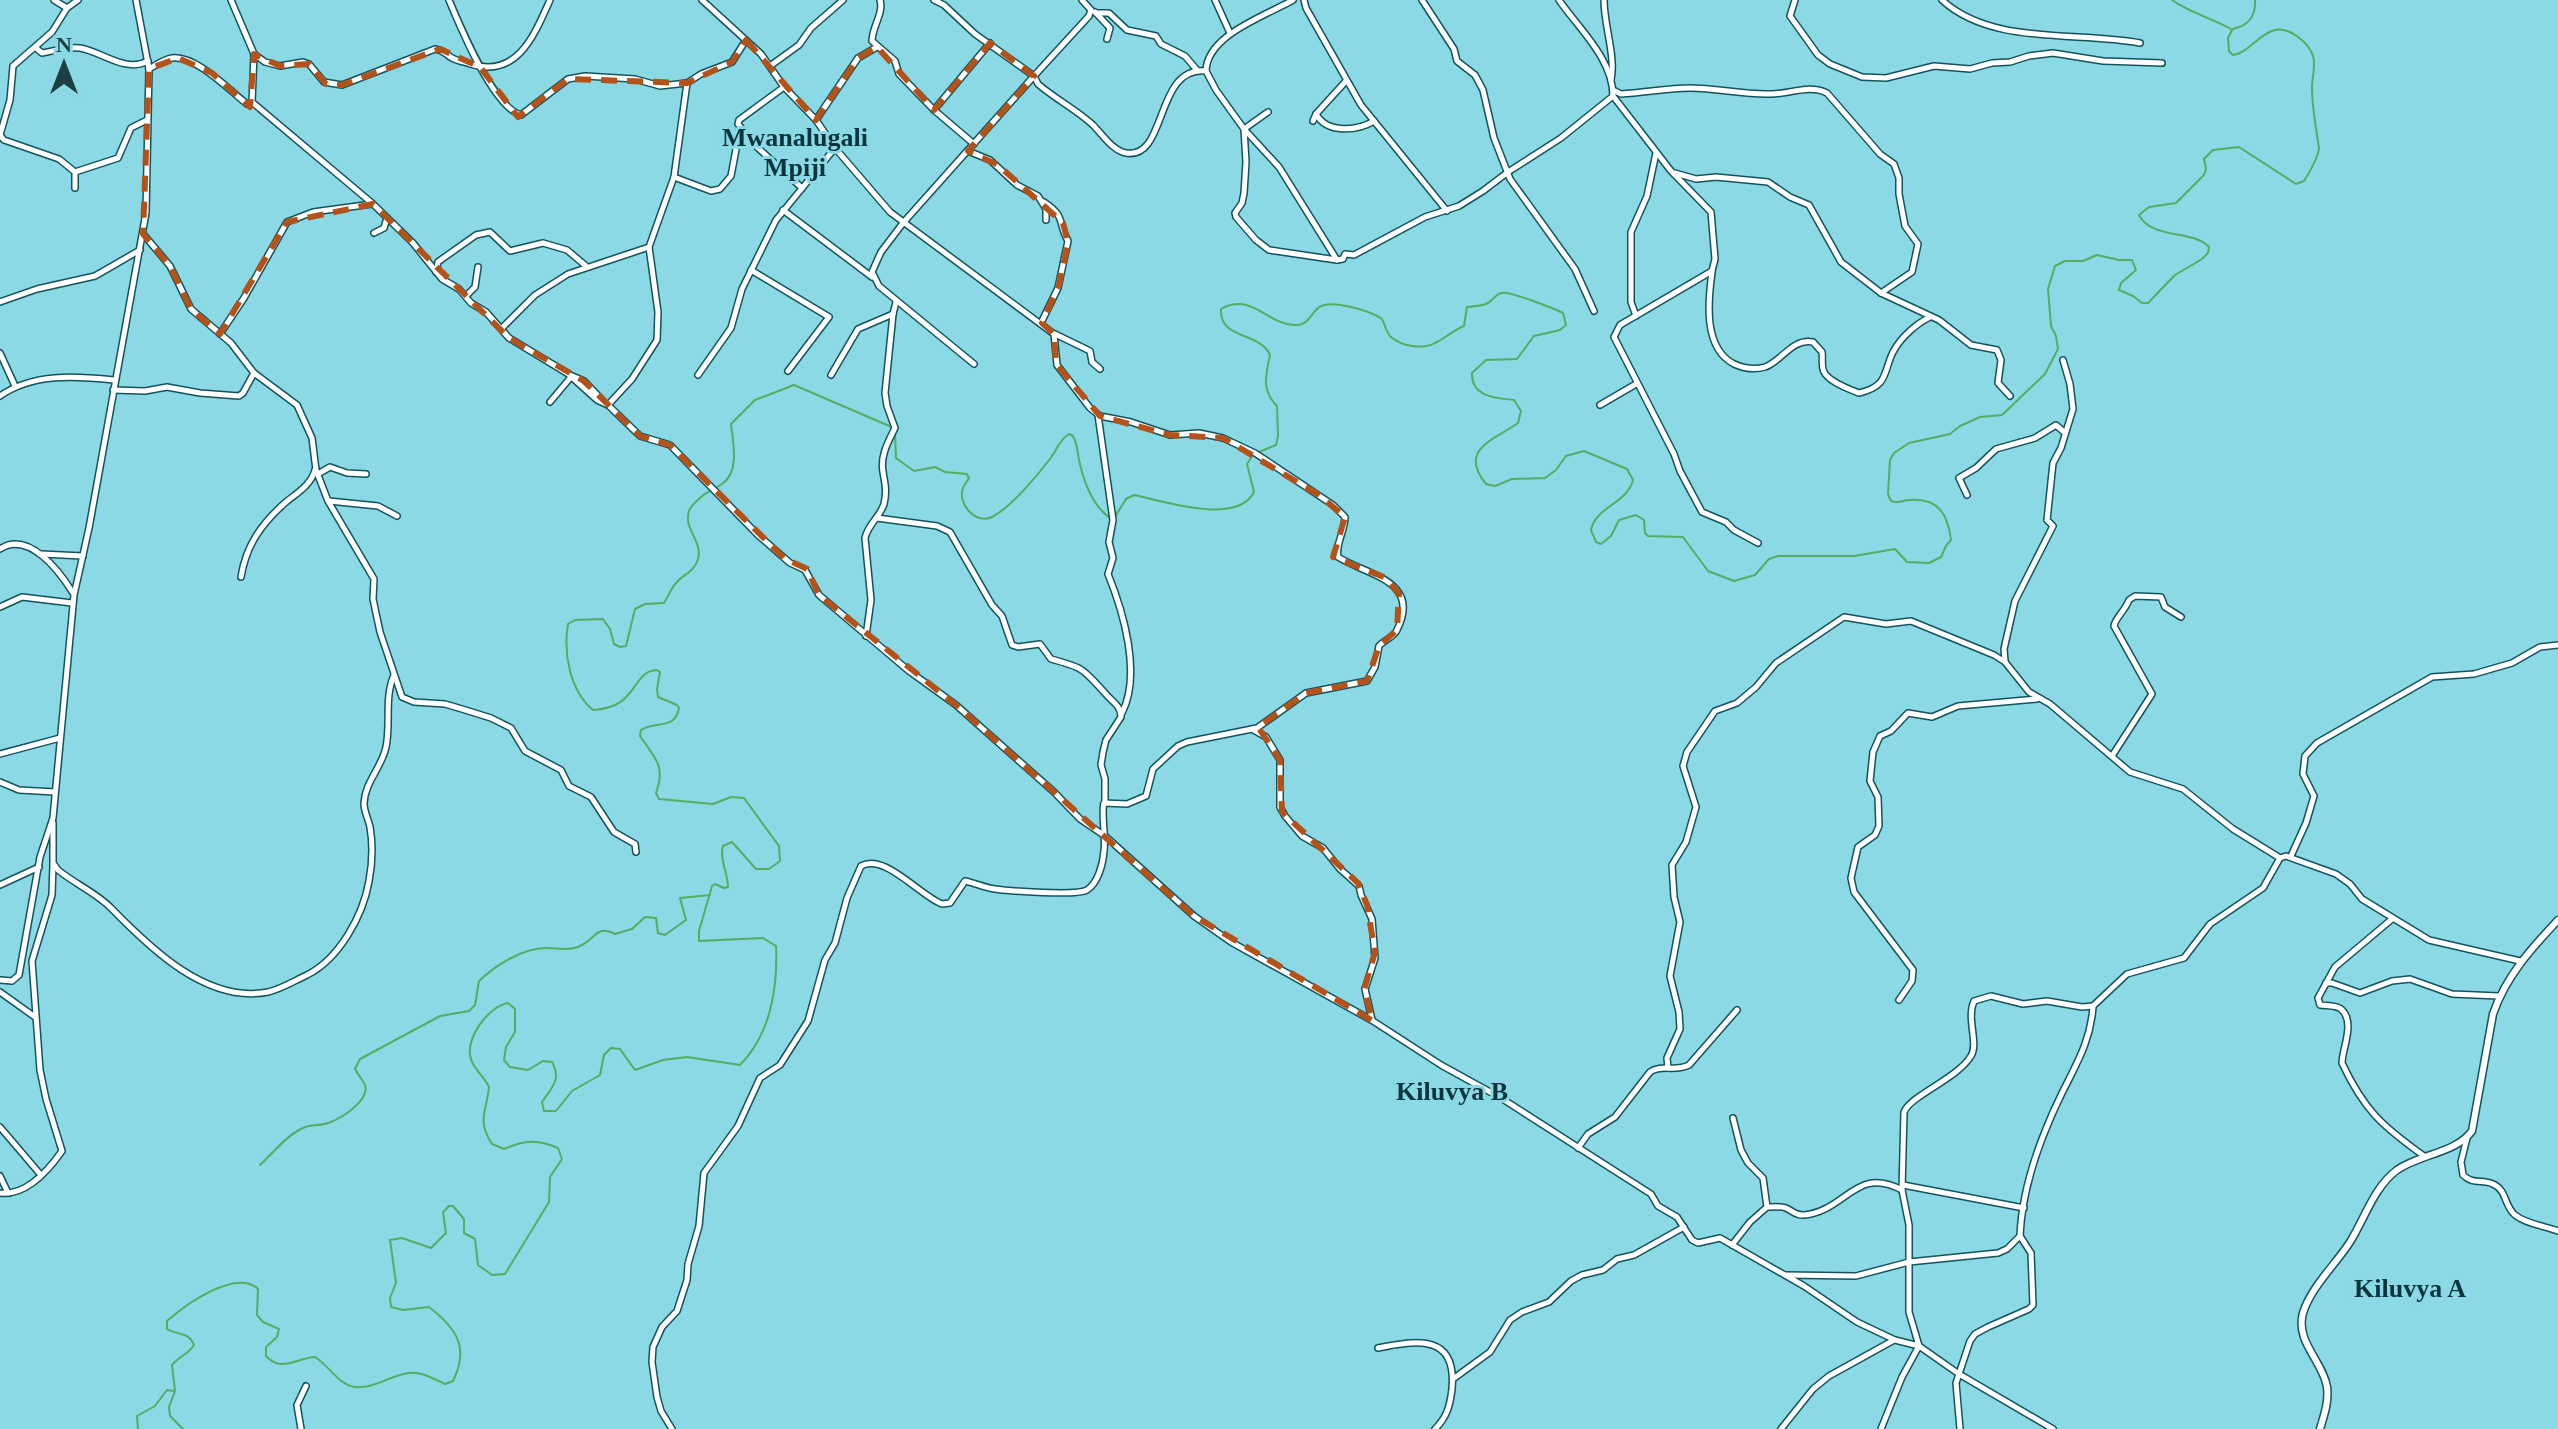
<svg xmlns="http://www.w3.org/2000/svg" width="2558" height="1429" viewBox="0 0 2558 1429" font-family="Georgia,serif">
  <rect width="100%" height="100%" fill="#8ad9e4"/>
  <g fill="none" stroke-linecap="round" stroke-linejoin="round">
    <g stroke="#56ac63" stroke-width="2">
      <path d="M2172 0C2190 13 2212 18 2231 29"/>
      <path d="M2233 29C2248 26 2256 16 2255 0"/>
      <path d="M895 433 896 458 914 471 935 467 945 472 967 474 969 478C967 482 964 484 963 488 957 504 976 525 992 517 1011 507 1037 476 1050 459 1057 450 1059 440 1069 434L1073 436C1078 445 1077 451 1079 460 1084 483 1093 508 1113 520L1126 499 1134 495C1164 501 1237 526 1254 492L1247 464 1253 455"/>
      <path d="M1259 452 1276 445 1278 436 1277 406C1261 390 1266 375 1270 355 1259 331 1219 340 1221 309 1251 292 1267 324 1294 325 1308 326 1309 316 1318 308 1329 298 1371 311 1382 319 1385 324 1386 333 1391 337 1401 346 1423 350 1435 343 1446 338 1452 331 1464 326L1467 307C1473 306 1481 306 1486 304 1493 301 1495 294 1502 293 1510 291 1555 309 1563 313L1566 325 1560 330 1534 336 1517 359 1486 360 1472 373C1471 397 1496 398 1514 400L1521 411 1518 423C1496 439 1457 449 1486 484L1495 486 1512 479 1545 478 1556 470 1566 456 1584 451 1627 469 1633 480C1627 504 1596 506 1591 530L1596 542 1601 544 1611 536 1619 520 1636 515 1644 520 1645 533 1648 536 1683 537 1708 571 1734 581 1755 575 1769 559 1778 556H1854L1895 549 1907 562 1929 563 1941 557 1946 546 1951 540C1948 515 1939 498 1910 500 1902 500 1899 504 1891 501L1888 494 1890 460 1894 453 1909 443 1950 434 1960 426 1980 417 2002 415 2045 374 2058 349 2056 336 2051 326 2048 289 2055 266 2065 261H2083L2097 255 2119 260H2132L2136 270 2121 283 2119 290 2133 296 2142 303H2148L2175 275 2202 259 2208 253 2209 247C2193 229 2152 240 2139 215L2149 207 2176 203 2204 175 2206 169 2204 159 2213 150 2239 147 2296 184 2304 181C2309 173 2318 157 2319 148 2316 128 2312 107 2312 87 2312 77 2316 66 2313 56 2309 43 2290 27 2275 30 2258 34 2249 53 2233 55L2229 51 2228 38 2232 30"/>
      <path d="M260 1165C273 1153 287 1135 303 1128 311 1124 320 1126 328 1123 340 1119 370 1101 365 1085 363 1080 358 1075 355 1069L360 1059 440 1016 469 1011 475 1005 479 981C496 965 523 948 546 948 558 948 567 951 578 947 596 940 595 924 615 934L632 929 645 917 656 918 658 933 665 935 686 920 680 898 710 895"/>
      <polyline points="138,1429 137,1416 155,1406 167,1390 174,1391"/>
      <path d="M183 1429 170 1416 169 1407 175 1391 172 1365C179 1356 188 1355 194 1345 188 1331 179 1336 167 1329V1321C185 1305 236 1268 258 1289L257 1315 263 1322 279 1329 277 1337 266 1347V1356C282 1373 296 1358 315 1357 327 1364 340 1386 355 1387 374 1389 391 1375 409 1373 421 1371 434 1379 445 1384L453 1381C470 1347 456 1328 429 1307L403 1310 391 1307 390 1298 396 1283 390 1240 402 1238 431 1248 446 1233 443 1212 449 1206H453L464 1219V1233L475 1239 478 1265 492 1275 505 1274 549 1202 550 1177 562 1159 558 1148C537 1139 525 1140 504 1149L492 1144C476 1119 487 1112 489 1087 485 1078 473 1068 471 1059 464 1039 489 1006 508 1003L515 1009V1032L506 1047 504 1060 510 1067 528 1070 543 1061 552 1062C562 1080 551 1088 542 1102L544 1111H556L572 1091 600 1075 604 1055 611 1048 620 1049 635 1070 663 1060 687 1057 740 1065C770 1035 778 989 776 946L763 938 699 941V931L712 886 715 884 724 888 728 887C728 874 719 858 723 846L732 842 756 869H769L780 861 779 846 744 798 731 797 713 804 659 799 656 793C666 766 655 758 640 736L641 730C655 720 675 731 679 708L677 705 658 697 657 689 660 672 657 670C631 671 639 708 593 710 570 691 563 653 568 624L575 620 603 619 610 629 614 644 620 647 626 646 635 609 645 604 664 603C668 597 671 588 677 582 684 574 695 571 698 559 703 541 683 529 689 511 691 505 697 501 701 497 708 491 715 489 722 484 740 472 733 442 731 424L755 400 794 385 894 428"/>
    </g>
    <defs>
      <g id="minor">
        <polyline points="54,0 67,8 78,0"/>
        <polyline points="231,0 254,54 252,102 373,204 413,243 442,279 459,289 471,303 486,312 509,338 567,373 597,400 608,405 640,436 670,445 758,535 790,563 805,570 819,595 909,671 956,705 1054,792 1080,819 1105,836 1194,916 1231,942 1373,1021 1441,1065 1501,1098 1651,1194 1658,1206 1677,1217 1692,1240 1698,1243 1720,1238 1804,1286 1857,1322 1895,1340 1919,1346 1959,1374 2053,1429"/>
        <path d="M449 0C460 26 493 107 521 115L568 79 585 76 635 79 660 86 687 83 701 74 732 62 746 40"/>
        <path d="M880 0C884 13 872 27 872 41L895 61 899 74 934 110 974 144"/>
        <polyline points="934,0 944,5 975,34 1034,76 903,223 881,252 872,272 879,286 974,364"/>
        <path d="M1082 0 1091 10 1089 16 1034 76 1038 84C1055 99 1076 109 1093 125 1102 134 1113 151 1126 153 1168 160 1154 66 1206 71L1216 90 1244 129 1279 167 1337 260 1343 259 1345 254 1354 255 1425 217 1459 206 1483 191 1508 172 1561 138 1613 96"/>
        <polyline points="1215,0 1230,33"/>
        <polyline points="1304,0 1306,8 1361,105 1447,211"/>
        <polyline points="1422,0 1454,49 1457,61 1475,75 1483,90 1494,138 1510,179 1575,269 1594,311"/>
        <path d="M1559 0C1579 29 1613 59 1613 96L1671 171 1711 212 1715 259 1712 271 1620 325 1614 337 1674 454 1680 471 1702 512 1726 522 1734 530 1758 543"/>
        <path d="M1604 0C1604 26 1616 56 1611 80"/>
        <polyline points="1795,0 1790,16 1818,55 1830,64 1862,77 1886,78 1934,66 1970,69 1992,63 2010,62 2029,56 2053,53 2103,61 2162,63"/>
        <path d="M1942 0C1992 46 2078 31 2140 43"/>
        <polyline points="1095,12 1110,28 1107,39"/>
        <polyline points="1096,13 1109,13 1127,30 1156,36 1161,44 1185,56 1197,70"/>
        <path d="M36 48 42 53C55 51 67 46 80 48 103 52 125 73 148 61"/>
        <path d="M254 54 265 62 280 66 303 62 309 64 324 82 342 85 435 49C444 50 445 54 452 58 457 61 465 62 470 64 517 79 534 36 550 0"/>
        <polyline points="770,66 799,45 811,28 843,0"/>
        <path d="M149 69C156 65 164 59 172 58 196 55 229 90 247 104L252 102"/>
        <path d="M1206 71C1207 35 1265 16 1293 0"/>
        <polyline points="784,87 739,120 738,124 757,147 802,188"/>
        <path d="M1613 90 1621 94C1644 93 1667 88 1690 88 1717 88 1744 95 1771 94 1790 94 1809 84 1827 93L1880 154 1894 164 1899 178V194L1905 226 1918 244 1912 272 1881 293"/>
        <polyline points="934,110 990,43"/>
        <polyline points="1268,112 1244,129 1246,162 1244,193 1242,203 1235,213 1236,217 1256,240 1269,250 1337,260"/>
        <path d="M1316 114C1327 134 1357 131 1374 121"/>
        <polyline points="816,120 858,58 877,47"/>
        <polyline points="1313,121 1316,114 1346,81"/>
        <polyline points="0,135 10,100 13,66 52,32 67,8"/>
        <polyline points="0,135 4,140 59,159 75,172 75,188"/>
        <polyline points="968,151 990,160 1017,185 1038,196 1046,209 1046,220"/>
        <polyline points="75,172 118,158 131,128 147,120"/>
        <polyline points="1675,173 1696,179 1716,177 1768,182 1790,197 1809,205 1841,262 1881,293 1939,320 1971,345 1997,350 2001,360 1998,383 2010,396"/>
        <polyline points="674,177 711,191 720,189 731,176 740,128"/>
        <polyline points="783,210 872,277"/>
        <polyline points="374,233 384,228 387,218"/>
        <polyline points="144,235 170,266 191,309 231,343 254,373 297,405 312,438 316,470 328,501 374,579 373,599 380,632 402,697 414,702 445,704 462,709 491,718 511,728 525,751 561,770 569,786 591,797 614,832 635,844 636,852"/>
        <polyline points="751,270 829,317 788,371"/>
        <polyline points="436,272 438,262 442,259 476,235 490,232 510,251 543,243 567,250 586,266"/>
        <path d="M1712 272C1708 301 1703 348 1734 364 1743 368 1755 370 1765 367 1782 361 1792 338 1813 342L1822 352C1823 357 1821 367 1824 372 1829 382 1849 389 1859 393 1889 386 1883 372 1893 352 1901 337 1916 324 1930 317"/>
        <polyline points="466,296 475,287 478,267"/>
        <polyline points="0,302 37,289 95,276 140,250"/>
        <polyline points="1636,316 1631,302 1631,232 1647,196 1656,153"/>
        <path d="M1041 323 1058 288 1068 241C1058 224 1066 216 1044 202"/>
        <polyline points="501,329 535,295 568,274 649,247"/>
        <polyline points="220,334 244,298 287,222 313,212 372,204"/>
        <polyline points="1055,334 1090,351 1092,362 1100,369"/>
        <polyline points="0,353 15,386"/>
        <polyline points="570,375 584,381 604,402"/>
        <polyline points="698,375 731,328 742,289 776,220 835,148"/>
        <polyline points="831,375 858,329 893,314 896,302"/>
        <polyline points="113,390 145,391 167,387 200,393 239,396 243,393 254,373"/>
        <path d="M0 396C33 373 75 376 114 380"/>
        <polyline points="550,402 571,377"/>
        <polyline points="608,405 632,379 657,340 658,312 649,247 674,177 687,83"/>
        <polyline points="1600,405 1636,384"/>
        <path d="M1098 415 1113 520 1109 542 1113 558 1108 574C1123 611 1142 674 1122 713"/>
        <polyline points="318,474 330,467 347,473 366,474"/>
        <polyline points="1967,495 1959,478 1976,468 1996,449 2035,438 2056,425 2064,432"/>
        <polyline points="329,501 378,506 397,516"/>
        <path d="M877 518 937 526 950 532 992 605 1002 616 1012 645 1018 647 1040 644 1051 659C1084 668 1082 668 1104 692 1111 701 1121 705 1121 717L1106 740 1103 752 1101 765 1105 779V803"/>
        <path d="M0 549C29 530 60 572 73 593"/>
        <polyline points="41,554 83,556"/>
        <path d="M241 577C246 545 262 523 286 502 297 493 311 485 315 470"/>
        <polyline points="0,607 22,597 72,603"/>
        <path d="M866 636 871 600 865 538C868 524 880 517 884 504 887 491 885 484 883 472 880 456 888 442 895 428L887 406 885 393 893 314"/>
        <polyline points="2005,661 2004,649 2015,601 2053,526 2047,520 2053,463 2061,448 2073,409 2070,384 2063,360"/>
        <polyline points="1252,729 1266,737 1280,760 1280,807 1285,816 1302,836 1323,848 1340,869 1359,886 1361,895 1372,919 1375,958 1365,989 1372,1020"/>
        <polyline points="0,754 60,738"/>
        <path d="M2112 756 2152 694 2114 626C2115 618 2125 611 2129 600L2135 596 2161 597 2165 607 2181 617"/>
        <polyline points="0,782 19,790 55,792"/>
        <path d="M53 823V863L58 870C75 884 97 893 112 909 150 948 207 1004 268 992 281 989 294 981 307 975 339 959 363 916 369 881 372 865 373 844 370 827 368 818 364 812 364 803 365 782 382 767 386 747 391 723 384 698 394 675"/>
        <polyline points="2291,856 2306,823 2314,796 2303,774 2305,756 2317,743 2432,677 2474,674 2512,663 2540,647 2558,645"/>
        <polyline points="0,885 39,867"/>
        <path d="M2392 919 2335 967 2318 998 2320 1005C2327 1006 2336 1005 2341 1009 2356 1022 2342 1049 2342 1063 2364 1110 2382 1126 2424 1156"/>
        <polyline points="0,980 12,981 19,975 40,857 53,818 74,595 89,528 146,213 149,69 136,0"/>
        <polyline points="2326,983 2332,983 2360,993 2392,981 2410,979 2452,994 2499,996"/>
        <polyline points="0,992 35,1017"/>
        <polyline points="1899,1000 1912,981 1913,970 1854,892 1851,878 1858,847 1875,835 1879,826 1878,797 1870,781 1873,752 1880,736 1891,731 1908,713 1932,717 1958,706 2037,699"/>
        <polyline points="1668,1068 1667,1058 1680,1029 1679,1012 1670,976 1680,922 1674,897 1672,865 1686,842 1696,807 1683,766 1687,752 1715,711 1737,703 1756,687 1776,663 1844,617 1886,624 1911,621 1994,655 2005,662 2029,692 2050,704 2130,772 2183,789 2233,829 2280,858"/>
        <polyline points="0,1127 40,1174"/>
        <path d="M2467 1138 2461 1162 2463 1175C2473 1185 2482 1179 2493 1184 2507 1190 2504 1206 2515 1215 2526 1224 2545 1226 2558 1231"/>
        <path d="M1578 1148 1588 1134 1615 1117 1650 1072C1661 1064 1676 1072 1689 1065L1737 1010"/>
        <polyline points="0,1176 8,1193"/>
        <polyline points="1903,1185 2024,1208"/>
        <path d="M0 1193C26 1196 48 1171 62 1151L46 1099 40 1070 32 961 52 895 53 864"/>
        <path d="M1767 1207C1773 1207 1780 1206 1786 1208 1793 1211 1796 1216 1804 1215 1846 1211 1856 1165 1902 1190"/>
        <polyline points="1732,1245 1750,1222 1767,1207 1763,1178 1748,1163 1741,1150 1733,1118"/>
        <polyline points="1786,1275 1856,1276 1909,1262 1998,1253 2007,1249 2020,1236"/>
        <path d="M1378 1348C1418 1340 1457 1334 1452 1389 1450 1406 1447 1417 1435 1429"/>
        <polyline points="1453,1379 1490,1352 1510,1320 1522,1312 1549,1302 1571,1281 1582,1275 1603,1270 1617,1259 1634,1255 1684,1227"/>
        <polyline points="301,1429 297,1405 306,1386"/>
        <path d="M672 1429 661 1411 657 1397 652 1362 653 1347 662 1327 677 1311 687 1280 688 1264 699 1226 704 1173 738 1126 760 1078 780 1065 808 1021 825 960 835 943 847 898 861 866C885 853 919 895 942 904L950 903 965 881C975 883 985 888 995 889 1010 891 1076 896 1087 890 1098 883 1103 864 1104 851 1106 839 1101 810 1104 803L1127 804 1146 796 1153 769 1178 746 1187 742 1257 728 1306 693 1367 681 1375 667 1379 646C1384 640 1394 637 1397 630 1422 580 1366 575 1338 557 1335 545 1345 531 1345 517L1333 505 1255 453 1223 438 1199 433 1170 435 1131 422 1100 416 1090 408 1057 365 1054 334 890 212 835 148 816 120 784 87 761 54 702 0"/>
        <polyline points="1781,1429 1813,1389 1829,1376 1894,1340"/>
        <path d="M1881 1429 1902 1377 1919 1346 1909 1312V1225L1902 1190 1904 1112C1911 1095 1957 1079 1971 1056 1979 1043 1966 1019 1974 1001L1991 996 2023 1004 2047 1001 2082 1007 2093 1006 2127 974 2184 958 2210 924 2263 888 2280 858 2286 856 2336 874 2350 884 2362 899 2429 940 2520 961"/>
        <path d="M1960 1429 1956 1383 1970 1341 1975 1334 1988 1327 2029 1309 2033 1305 2031 1253 2020 1236C2022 1187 2041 1136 2062 1093 2077 1063 2091 1040 2093 1006"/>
      </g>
      <path id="tertiary" d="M2320 1429C2324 1415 2329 1402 2327 1387 2323 1361 2295 1342 2303 1313 2311 1287 2336 1264 2350 1242 2365 1218 2374 1187 2397 1170 2420 1154 2456 1153 2472 1131L2493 1014C2506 976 2531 949 2558 920"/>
    </defs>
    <use href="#minor" stroke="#13545c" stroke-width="8"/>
    <use href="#tertiary" stroke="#13545c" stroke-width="9"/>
    <use href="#minor" stroke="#fff" stroke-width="5"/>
    <use href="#tertiary" stroke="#fff" stroke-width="6"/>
  </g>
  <path fill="none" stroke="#b5521a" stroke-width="6" stroke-dasharray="16 10" stroke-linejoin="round" d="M746 40 816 120 858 58 877 47 934 110 990 43 1034 76 968 151 998 165 1063 223 1068 243 1059 285 1042 323 1054 334 1056 364 1100 416 1170 435 1223 438 1319 495 1345 517 1333 557 1384 577 1399 593 1397 630 1379 646 1367 681 1306 693 1258 727 1280 760 1282 812 1358 883 1367 905 1375 952 1364 990 1373 1021 1194 916 956 705 819 595 807 569 784 558 670 445 640 436 584 381 509 338 373 204 287 222 220 334 191 309 170 266 143 234 149 69 178 58 212 73 250 107 254 54 280 66 309 64 326 84 342 85 440 49 480 67 518 117 568 79 687 83 732 62Z"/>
  <g text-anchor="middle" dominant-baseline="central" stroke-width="6" stroke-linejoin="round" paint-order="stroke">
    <g font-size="26" font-weight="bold" fill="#07353b" stroke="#8ad9e4">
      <text x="795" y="137">Mwanalugali<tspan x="795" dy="30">Mpiji</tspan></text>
      <text x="1452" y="1091">Kiluvya B</text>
      <text x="2410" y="1288">Kiluvya A</text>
    </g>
  </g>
  <g transform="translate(64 64)" stroke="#8ad9e4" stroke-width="6" paint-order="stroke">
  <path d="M0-6L14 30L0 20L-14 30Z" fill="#1d3f43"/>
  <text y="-12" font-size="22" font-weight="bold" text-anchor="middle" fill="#1d3f43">N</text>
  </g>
</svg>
